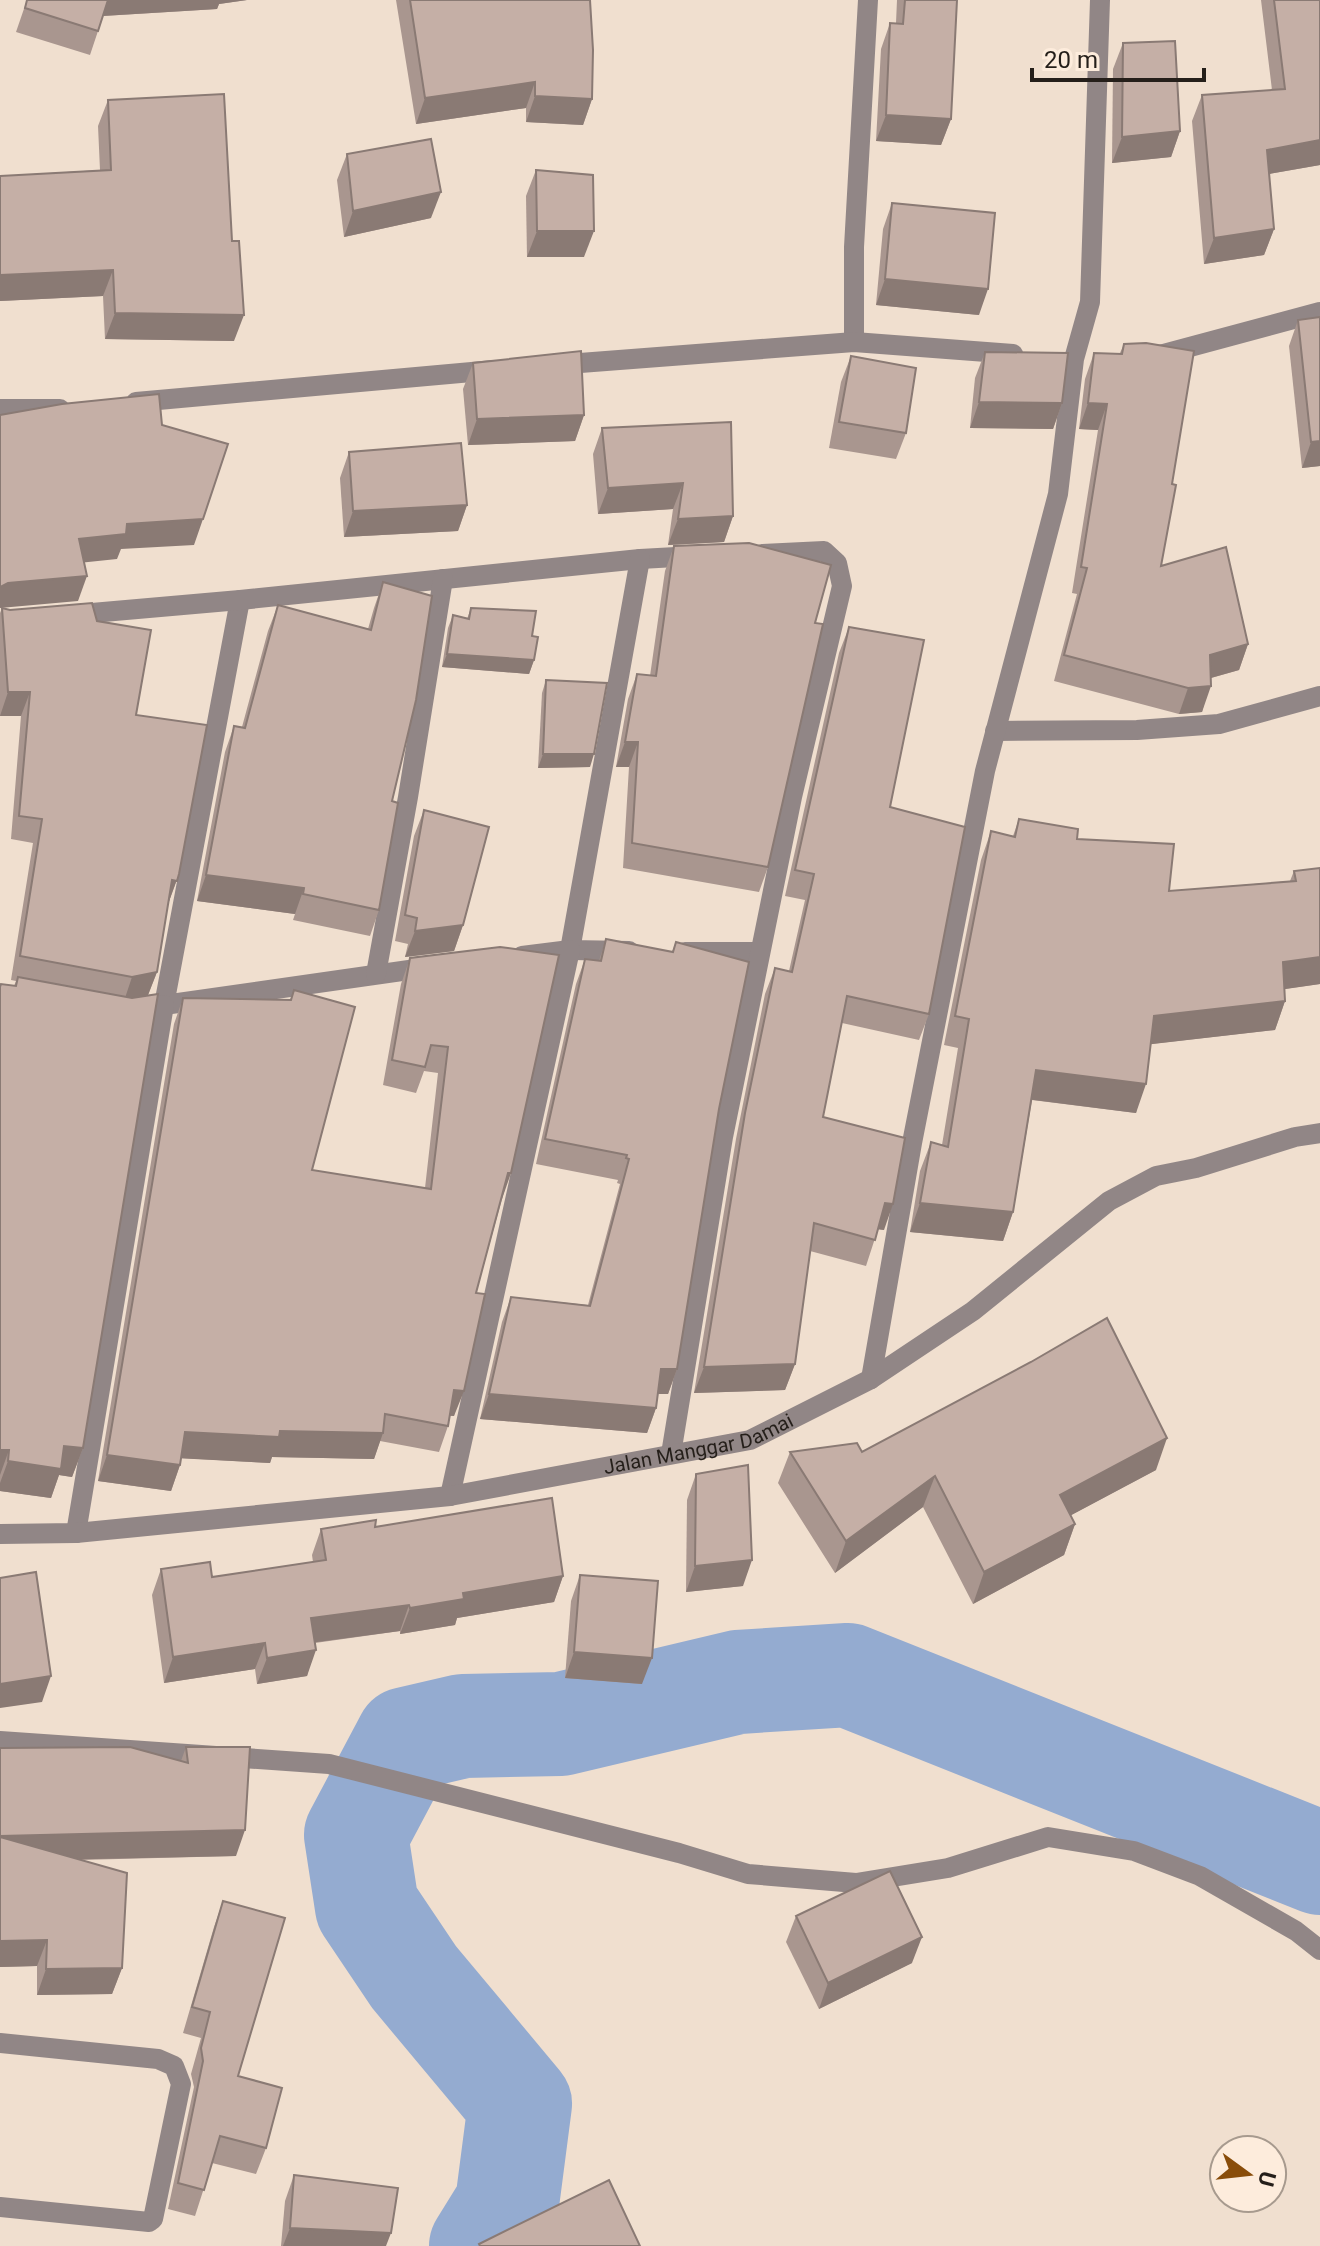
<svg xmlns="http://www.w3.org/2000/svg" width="1320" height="2246" viewBox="0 0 1320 2246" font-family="Roboto,sans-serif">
  <rect width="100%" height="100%" fill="#f0dfcf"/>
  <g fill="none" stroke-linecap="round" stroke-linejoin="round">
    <polyline stroke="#94abd0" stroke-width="104" points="481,2246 507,2204 520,2104 414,1977 367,1907 356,1835 407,1739 463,1726 561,1724 738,1682 848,1675 1320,1863"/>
    <g stroke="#918686" stroke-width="20">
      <polyline points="854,342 854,247 868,0"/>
      <polyline points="1160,355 1320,312"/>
      <polyline points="554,365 854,342 1013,354"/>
      <polyline points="136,402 494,370"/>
      <polyline points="0,409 60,409"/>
      <polyline points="240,600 164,1005 430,967"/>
      <polyline points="69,615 240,600 640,559 694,556"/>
      <polyline points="995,731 1137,730 1219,724 1320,696"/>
      <polyline points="629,951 570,950 640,559"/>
      <polyline points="685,952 760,952"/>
      <polyline points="376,974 408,797 443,579"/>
      <polyline points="871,1379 912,1143 985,771 1058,494 1074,359 1090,302 1100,0"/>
      <polyline points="671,1454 723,1137 792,797 842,586 837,563 824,551 762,554"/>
      <polyline points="450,1496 570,950 522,956"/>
      <polyline points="76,1533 164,1005 151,1008"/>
      <path id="s1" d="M0 1534 76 1533 450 1496 750 1440 871 1379 973 1311 1109 1201 1156 1176 1196 1168 1295 1137 1320 1133"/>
      <polyline points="0,1741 329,1764 679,1853 748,1874 856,1883 948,1868 1048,1837 1134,1851 1200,1876 1296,1931 1320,1950"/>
      <polyline points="0,2043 158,2059 174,2066 181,2084 153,2219 149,2222 0,2207"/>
    </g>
  </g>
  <g fill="#a9968f">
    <polygon points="27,0 247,0 219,4 217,9 103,16 90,55 16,32"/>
    <polygon points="396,0 590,0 592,99 583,125 526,122 526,108 416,124"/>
    <polygon points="897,0 957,0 951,119 941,145 876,141 881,49 890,23 896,23"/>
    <polygon points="1261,0 1320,0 1320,165 1269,174 1274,229 1264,255 1204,264 1192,121 1202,95 1272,90"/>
    <polygon points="1123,43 1180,131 1171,157 1112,163 1113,69"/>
    <polygon points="108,100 234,341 105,339 103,296 0,301 0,176 100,170 98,126"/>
    <polygon points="347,154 431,218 344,237 337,180"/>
    <polygon points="536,170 584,257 527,257 526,196"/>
    <polygon points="892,203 979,315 876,305 883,229"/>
    <polygon points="1298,320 1320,466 1302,468 1289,346"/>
    <polygon points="1124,344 1172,484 1161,566 1248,644 1239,670 1211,678 1202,712 1179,714 1054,681 1077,594 1072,593 1098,430 1079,429 1085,379 1094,353 1120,353"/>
    <polygon points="985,352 1062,403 1053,429 970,428 975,378"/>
    <polygon points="851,356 906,433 896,459 829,448 841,382"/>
    <polygon points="473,363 584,415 575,441 468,445 463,389"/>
    <polygon points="602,428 733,516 724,542 668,545 673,509 598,514 593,454"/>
    <polygon points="349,452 467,505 458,531 344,537 340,478"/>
    <polygon points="674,546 815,623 768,867 759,892 623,868 629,767 616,767 628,699 637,674 650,676 665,571"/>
    <polygon points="383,582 392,801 379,910 370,936 293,920 295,914 197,901 225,752 234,726 242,727 268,631 278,605 368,629 374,608"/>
    <polygon points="2,608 10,610 97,621 136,715 179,874 168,904 157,972 148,995 83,1448 72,1477 59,1475 51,1498 0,1491 0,985 14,986 16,981 11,980 33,843 11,839 21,716 0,716 0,613"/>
    <polygon points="471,608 532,636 534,660 529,674 442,667 448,628 453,615 467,619"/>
    <polygon points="849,627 890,807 929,1014 919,1040 842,1023 823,1117 884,1230 878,1229 866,1266 810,1251 795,1364 785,1390 694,1393 736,1139 765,994 775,968 789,971 805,900 785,896 839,653"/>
    <polygon points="546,680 590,767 538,768 542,693"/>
    <polygon points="424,810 463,925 454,951 405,957 408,944 395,941 414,836"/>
    <polygon points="1019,819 1077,839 1169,891 1290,881 1294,871 1320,868 1320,984 1284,989 1285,1001 1275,1030 1151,1044 1136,1113 1032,1100 1013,1212 1003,1241 910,1232 920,1171 931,1142 942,1145 958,1048 944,1045 981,860 991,831 1013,836"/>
    <polygon points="606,939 672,952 676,942 719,1109 677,1369 668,1394 658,1394 656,1408 647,1433 480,1419 502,1322 511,1297 588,1305 620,1184 617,1183 618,1180 536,1164 576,984 585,959 599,961"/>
    <polygon points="500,947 502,1199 476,1293 454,1416 450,1416 448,1426 439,1452 380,1441 374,1459 272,1457 270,1463 181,1458 180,1465 171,1491 98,1481 174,1024 183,998 290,1000 294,990 312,1170 425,1188 438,1073 424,1071 416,1093 383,1085 401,984 410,958"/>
    <polygon points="790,1452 862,1452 1156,1470 1071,1515 1075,1524 1064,1555 973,1604 923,1507 835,1573 778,1483"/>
    <polygon points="696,1474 743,1586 686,1592 687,1500"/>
    <polygon points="375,1527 563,1576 554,1602 457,1618 455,1625 400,1634 400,1631 315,1643 307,1676 257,1684 255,1669 164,1683 152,1595 161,1569 212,1577 313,1562 312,1555 321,1529"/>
    <polygon points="580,1575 642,1684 565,1678 571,1601"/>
    <polygon points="186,1747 236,1856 79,1860 122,1968 112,1994 37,1995 37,1966 0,1967 0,1748 181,1761"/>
    <polygon points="223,1901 238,2076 266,2148 256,2174 212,2163 195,2216 168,2209 194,2087 191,2074 201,2038 183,2033 214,1927"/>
    <polygon points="796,1916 912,1963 819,2009 786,1942"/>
    <polygon points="294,2175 386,2246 281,2246 285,2201"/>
  </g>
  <g fill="#8a7a74">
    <polygon points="108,0 247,0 219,4 217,9 102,16"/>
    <polygon points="535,82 526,108 416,124 425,98"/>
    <polygon points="535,96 592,99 583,125 526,122"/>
    <polygon points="886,115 951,119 941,145 876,141"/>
    <polygon points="1180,131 1171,157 1112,163 1122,137"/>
    <polygon points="1320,140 1320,165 1258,176 1267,150"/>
    <polygon points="441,192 431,218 344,237 353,211"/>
    <polygon points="1274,229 1264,255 1204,264 1214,238"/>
    <polygon points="537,231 594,231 584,257 527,257"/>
    <polygon points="113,270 103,296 0,301 0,275"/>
    <polygon points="885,279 988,289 979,315 876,305"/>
    <polygon points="115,313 244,315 234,341 105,339"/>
    <polygon points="979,402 1062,403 1053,429 970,428"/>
    <polygon points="1088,403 1107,404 1098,430 1079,429"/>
    <polygon points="584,415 575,441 468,445 477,419"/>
    <polygon points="1320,441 1320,466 1302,468 1311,442"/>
    <polygon points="683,483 673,509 598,514 608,488"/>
    <polygon points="467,505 458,531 344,537 353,511"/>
    <polygon points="733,516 724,542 668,545 678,519"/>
    <polygon points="203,519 194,545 121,549 117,559 69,564 79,539 127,524"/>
    <polygon points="87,576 78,601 0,608 0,587 8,583"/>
    <polygon points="1248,644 1239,670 1200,681 1210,655"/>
    <polygon points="447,654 534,660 529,674 442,667"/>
    <polygon points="1211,686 1202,712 1179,714 1188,688"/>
    <polygon points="8,692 30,692 21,716 0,716"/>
    <polygon points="625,742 638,742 629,767 616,767"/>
    <polygon points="543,754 594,754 590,767 538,768"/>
    <polygon points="179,874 168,904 172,880"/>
    <polygon points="206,875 304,888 295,914 197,901"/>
    <polygon points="463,925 454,951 405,957 415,931"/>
    <polygon points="1320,957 1320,984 1272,991 1283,962"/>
    <polygon points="157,972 148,995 124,1001 132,977"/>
    <polygon points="1285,1001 1275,1030 1144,1045 1154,1016"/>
    <polygon points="1036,1070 1146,1084 1136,1113 1026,1099"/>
    <polygon points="508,1173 511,1173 502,1199 499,1198"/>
    <polygon points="885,1203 893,1204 884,1230 876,1229"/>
    <polygon points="920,1203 1013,1212 1003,1241 910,1232"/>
    <polygon points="795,1364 785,1390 694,1393 704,1367"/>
    <polygon points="661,1369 677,1369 668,1394 652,1394"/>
    <polygon points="454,1390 464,1391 454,1416 445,1415"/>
    <polygon points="489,1394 656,1408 647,1433 480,1419"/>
    <polygon points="280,1431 383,1433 374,1459 272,1457 270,1463 175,1458 185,1432"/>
    <polygon points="1167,1438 1156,1470 1049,1527 1060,1495"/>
    <polygon points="64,1446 83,1448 72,1477 59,1475 51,1498 0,1491 0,1483 8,1461"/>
    <polygon points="0,1450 9,1450 0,1475"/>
    <polygon points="107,1455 180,1465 171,1491 98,1481"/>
    <polygon points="935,1476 923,1507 835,1573 846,1541"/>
    <polygon points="1075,1524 1064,1555 973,1604 984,1572"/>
    <polygon points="752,1560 743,1586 686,1592 695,1566"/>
    <polygon points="563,1576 554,1602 457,1618 455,1625 400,1634 410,1608 463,1593"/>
    <polygon points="409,1605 400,1631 302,1644 311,1618"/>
    <polygon points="265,1643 255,1669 164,1683 173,1657"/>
    <polygon points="316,1650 307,1676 257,1684 267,1658"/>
    <polygon points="574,1652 652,1658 642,1684 565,1678"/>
    <polygon points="51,1676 42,1702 0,1708 0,1684"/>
    <polygon points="245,1830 236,1856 0,1861 0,1836"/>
    <polygon points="922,1937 912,1963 819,2009 828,1983"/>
    <polygon points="47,1940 37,1966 0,1967 0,1941"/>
    <polygon points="122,1968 112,1994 37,1995 46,1969"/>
    <polygon points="290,2228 391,2233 386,2246 283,2246"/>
  </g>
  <g fill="#c5afa6" stroke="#8a7a74" stroke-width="2">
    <polygon points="27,0 108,0 98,31 25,8"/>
    <polygon points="410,0 590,0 593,50 592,99 535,96 535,82 425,98"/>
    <polygon points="905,0 957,0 951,119 886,115 890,23 903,24"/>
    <polygon points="1274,0 1320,0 1320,140 1267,150 1274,229 1214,238 1202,95 1285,89"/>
    <polygon points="1175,41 1180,131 1122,137 1123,43"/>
    <polygon points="224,94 232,241 239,241 244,315 115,313 113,270 0,275 0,176 111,170 108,100"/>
    <polygon points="431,139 441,192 353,211 347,154"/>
    <polygon points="536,170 593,175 594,231 537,231"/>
    <polygon points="892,203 995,213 988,289 885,279"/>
    <polygon points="1320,317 1320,441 1311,442 1298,320"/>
    <polygon points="1146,343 1194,351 1172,484 1176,485 1161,566 1226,547 1248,644 1210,655 1211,686 1188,688 1064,655 1087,568 1081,567 1107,404 1088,403 1094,353 1122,354 1124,344"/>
    <polygon points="581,351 584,415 477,419 473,363"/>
    <polygon points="985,352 1068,353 1062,403 979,402"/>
    <polygon points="851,356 916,368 906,433 839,422"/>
    <polygon points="159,394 162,425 228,444 203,519 127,524 126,534 79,539 87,576 8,583 0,587 0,415 62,404"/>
    <polygon points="731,422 733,516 678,519 683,483 608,488 602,428"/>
    <polygon points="461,443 467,505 353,511 349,452"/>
    <polygon points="749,543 831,565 815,623 823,624 768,867 632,843 638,742 625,742 637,674 656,676 674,546"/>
    <polygon points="383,582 432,596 416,700 392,801 398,803 379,910 303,894 304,888 206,875 234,726 245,728 278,605 371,630"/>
    <polygon points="92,603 97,621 151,630 136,715 207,725 179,874 177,881 172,880 157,972 132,977 20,956 42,819 19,816 30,692 8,692 2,608 10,610"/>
    <polygon points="471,608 536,611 532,636 538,637 534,660 447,654 453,615 469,619"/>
    <polygon points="849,627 924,640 890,807 965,827 929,1014 847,996 823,1117 905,1138 893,1204 885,1203 875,1240 814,1223 795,1364 704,1367 745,1113 775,968 792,972 814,874 795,870"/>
    <polygon points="546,680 607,683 594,754 543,754"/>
    <polygon points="424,810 489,827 463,925 415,931 417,918 405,915"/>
    <polygon points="1019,819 1078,829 1077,839 1174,844 1169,891 1296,881 1294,871 1320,868 1320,957 1283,962 1285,1001 1154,1016 1146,1084 1036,1070 1013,1212 920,1203 931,1142 948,1147 969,1019 955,1016 991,831 1015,837"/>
    <polygon points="606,939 673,952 676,942 749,962 719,1109 677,1369 661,1369 656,1408 489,1394 511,1297 590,1306 629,1159 626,1158 627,1155 545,1139 585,959 601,961"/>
    <polygon points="500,947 559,955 511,1173 508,1173 476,1293 485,1294 464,1391 454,1390 448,1426 385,1414 383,1433 280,1431 279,1437 185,1432 180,1465 107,1455 183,998 291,1000 294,990 355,1007 312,1170 431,1189 448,1047 431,1045 425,1067 392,1060 410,958"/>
    <polygon points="18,977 132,998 158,994 83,1448 64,1446 61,1469 8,1461 9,1450 0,1450 0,987 1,984 16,986"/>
    <polygon points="1107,1318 1167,1438 1060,1495 1075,1524 984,1572 935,1476 846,1541 790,1452 857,1443 862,1452 1031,1362"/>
    <polygon points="748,1465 752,1560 695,1566 696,1474"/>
    <polygon points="552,1498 563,1576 463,1593 464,1599 410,1608 409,1605 311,1618 316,1650 267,1658 265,1643 173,1657 161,1569 210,1562 212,1577 326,1560 321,1529 376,1520 375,1527"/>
    <polygon points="36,1572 51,1676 0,1684 0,1578"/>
    <polygon points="580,1575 658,1581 652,1658 574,1652"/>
    <polygon points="130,1747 188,1763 186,1747 250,1747 245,1830 0,1836 0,1748"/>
    <polygon points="0,1837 127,1873 122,1968 46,1969 47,1940 0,1941"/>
    <polygon points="890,1871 922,1937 828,1983 796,1916"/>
    <polygon points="223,1901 285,1918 238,2076 282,2088 266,2148 220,2136 204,2190 178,2183 203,2061 201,2048 210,2012 192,2007"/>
    <polygon points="294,2175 398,2188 391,2233 290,2228"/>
    <polygon points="609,2180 640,2246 480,2246 479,2244"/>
  </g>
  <g text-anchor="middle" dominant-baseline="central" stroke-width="6" stroke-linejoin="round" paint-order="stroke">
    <g font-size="20" fill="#251f1a" stroke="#fdecdc">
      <text stroke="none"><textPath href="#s1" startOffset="706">Jalan Manggar Damai</textPath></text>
    </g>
  </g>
  <g transform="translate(1248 2174) rotate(105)"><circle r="38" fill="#fdecdc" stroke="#a79a8e" stroke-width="2"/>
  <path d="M0-6L14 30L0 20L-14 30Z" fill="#894d0a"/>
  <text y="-12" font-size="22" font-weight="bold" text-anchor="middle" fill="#251f1a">U</text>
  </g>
  <path d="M1032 68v12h172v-12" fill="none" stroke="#251f1a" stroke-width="4"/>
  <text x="1044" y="68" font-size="24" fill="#251f1a" stroke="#fdecdc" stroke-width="6" paint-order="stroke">20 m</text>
</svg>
